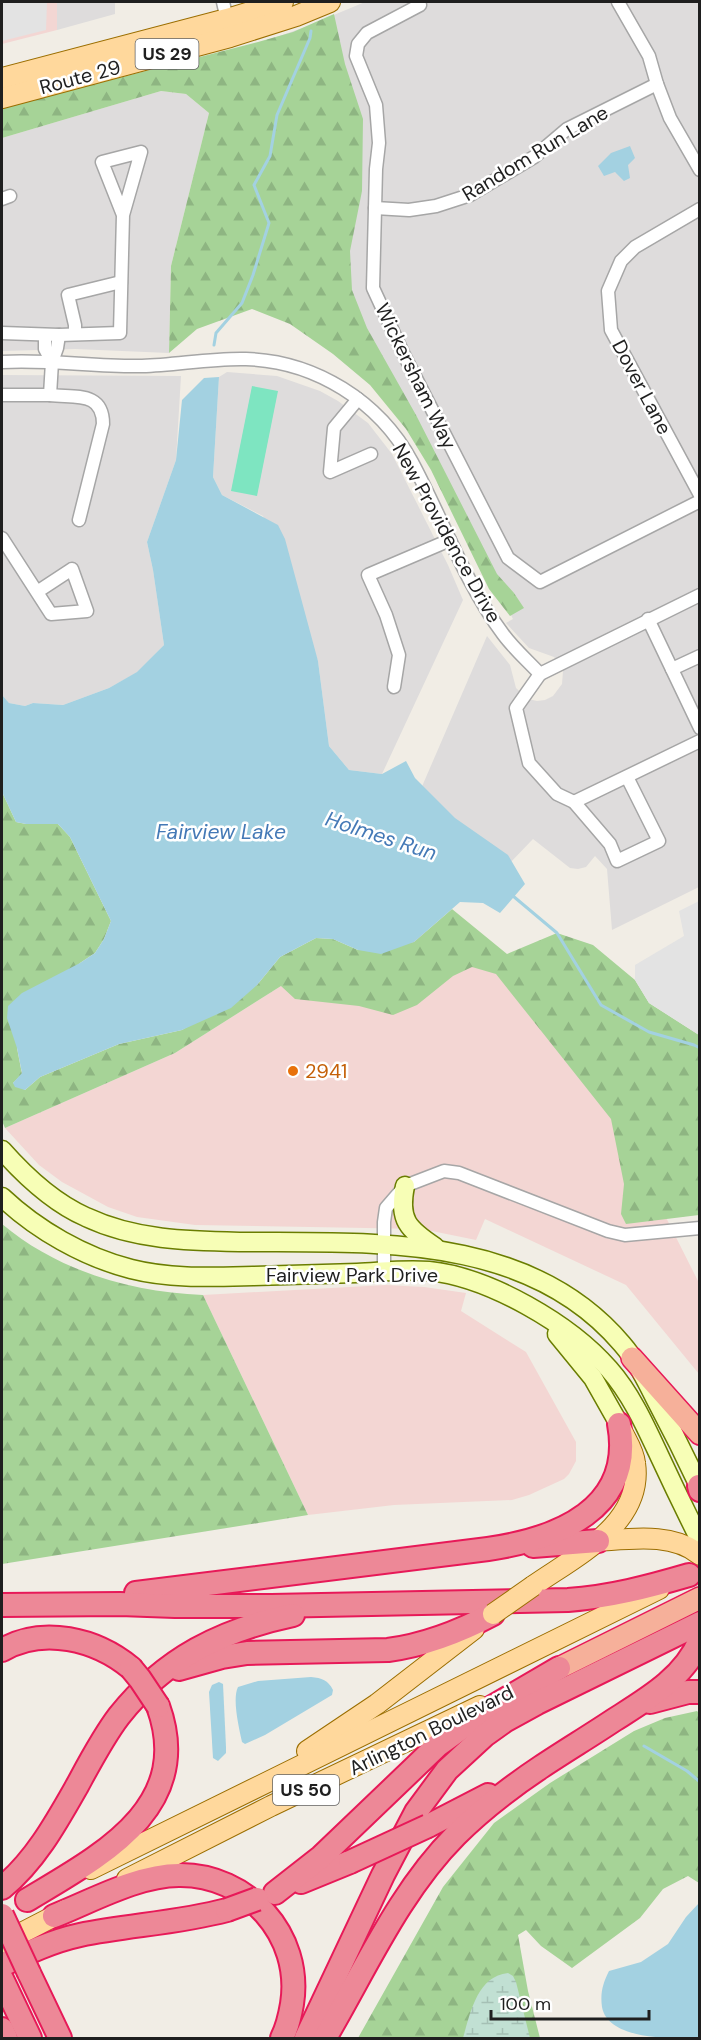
<svg xmlns="http://www.w3.org/2000/svg" width="701" height="2040" viewBox="0 0 701 2040" font-family="'DM Sans',sans-serif">
  <defs>
    <pattern id="forest-firs" width="22" height="20" patternUnits="userSpaceOnUse" patternTransform="scale(1.5)"><rect width="22" height="20" fill="#a6d397"/><path d="M5 1l3.5 6h-7zM16 11l3.5 6h-7z" fill="#8eb582"/></pattern>
    <pattern id="wetland-marsh" width="20" height="14" patternUnits="userSpaceOnUse" patternTransform="scale(1.5)"><rect width="20" height="14" fill="#c1e0d3"/><path d="M1 5h8M5 5V1M11 12h8M15 12V8" fill="none" stroke="#a5c0b5"/></pattern>
  </defs>
  <rect width="100%" height="100%" fill="#f1ede5"/>
  <g fill="#dedcdc">
    <polygon points="57,2 115,2 115,14 57,30"/>
    <polygon points="365,2 699,2 699,887 612,930 607,869 595,856 586,867 578,869 570,868 533,839 505,868 417,798 487,636 510,665 516,688 528,699 537,701 545,700 553,696 562,684 563,671 560,663 554,657 529,648 506,623 513,619 223,56 305,27"/>
    <polygon points="161,91 186,94 209,113 171,266 169,353 75,349 2,351 2,138"/>
    <polygon points="227,372 277,376 320,391 338,401 368,423 392,454 448,565 463,600 382,774 349,770 329,746 318,661 263,516 222,495 213,477 219,377"/>
    <polygon points="2,375 181,376 176,460 147,542 153,570 164,645 138,672 109,688 63,705 33,703 25,706 9,703 2,695"/>
  </g>
  <g fill="#f3d6d3">
    <polygon points="2,2 57,2 57,30 2,44"/>
    <polygon points="457,923 519,974 539,965 699,1283 699,1374 626,1285 485,1219 476,1240 422,1229 195,1225 137,1217 108,1207 62,1182 39,1165 5,1128 175,1053 319,962"/>
    <polygon points="386,1285 424,1287 466,1293 461,1311 526,1352 576,1442 576,1461 569,1474 564,1479 529,1495 512,1500 394,1505 308,1515 203,1295"/>
  </g>
  <g fill="url(#forest-firs)">
    <polygon points="334,14 345,64 363,119 362,191 350,251 352,290 367,328 416,415 497,574 514,593 524,608 510,616 489,589 431,470 406,429 370,385 333,354 290,324 252,309 197,329 169,353 171,266 209,113 186,94 161,91 2,138 2,108 258,42 293,32"/>
    <polygon points="2,792 16,822 26,824 58,824 70,837 111,921 104,939 95,953 80,963 17,1048 22,1074 13,1083 25,1090 40,1077 119,1044 182,1030 257,985 280,957 316,938 333,939 358,950 414,942 452,909 507,954 557,933 593,945 635,980 649,1003 699,1035 699,1215 626,1224 621,1214 624,1184 611,1119 496,974 472,967 453,976 417,1005 393,1015 359,1006 295,999 281,986 175,1053 5,1128 2,1121"/>
    <path d="M2 1224C58 1271 131 1292 203 1295L308 1515 2 1564Z"/>
    <polygon points="697,1711 699,1713 699,1883 688,1876 663,1889 640,1918 572,1968 541,1946 526,1930 518,1935 528,1991 540,2038 358,2038 443,1887 494,1823 550,1783 634,1731 665,1718"/>
  </g>
  <path fill="url(#wetland-marsh)" d="M508 1973 513 1976 516 1982 530 2038H463C470 2014 477 1976 508 1973Z"/>
  <polygon fill="#7ee5c1" points="252,386 278,391 257,496 231,491"/>
  <g fill="#e3e3e3">
    <polygon points="2,2 47,2 46,30 2,41"/>
    <polygon points="699,901 699,1035 649,1003 635,980 635,965 684,936 679,911"/>
  </g>
  <g fill="#a3d1e1">
    <polygon points="630,146 635,158 628,165 630,178 624,181 615,172 604,176 598,166 611,153"/>
    <polygon points="219,377 213,477 222,495 278,525 285,539 318,661 329,746 349,770 382,774 406,761 415,778 455,818 508,855 525,884 500,913 483,903 460,902 414,942 381,954 358,950 333,939 316,938 280,957 257,985 231,1008 182,1030 119,1044 40,1077 25,1090 15,1087 13,1083 22,1073 17,1048 7,1018 8,1006 22,993 80,963 95,953 104,939 111,921 70,837 58,824 26,824 16,822 2,792 2,695 9,703 25,706 33,703 63,705 109,688 137,672 164,645 153,570 147,542 176,460 182,400 204,378"/>
    <path d="M311 1677C322 1678 328 1680 333 1690L332 1695 265 1735 245 1744 242 1742C239 1728 232 1699 238 1687L258 1681Z"/>
    <polygon points="219,1682 223,1684 226,1747 226,1753 218,1761 213,1758 209,1692 212,1685"/>
    <path d="M699 1903V2038C671 2039 608 2040 602 2007 600 1993 603 1983 609 1971L641 1962 668 1944 686 1917Z"/>
  </g>
  <g fill="none" stroke-linecap="round" stroke-linejoin="round">
    <g stroke="#a3d1e1" stroke-width="3">
      <polyline points="214,345 216,333 242,303 253,275 269,223 254,185 270,156 277,115 310,38 311,31"/>
      <polyline points="513,896 557,933 601,1005 649,1032 694,1045 700,1048"/>
      <polyline points="644,1746 687,1771 700,1782"/>
    </g>
    <defs>
      <g id="minor">
        <polyline points="223,2 228,24"/>
        <polyline points="418,2 420,5 367,33 358,44 356,56 376,105 379,143 376,169 373,288 403,353 508,558 540,582 700,501"/>
        <polyline points="618,2 649,56 657,84 670,118 700,170"/>
        <polyline points="2,199 10,196"/>
        <polyline points="375,208 409,210 436,206 470,195 534,157 567,129 657,84"/>
        <polyline points="700,209 635,247 621,261 608,291 611,330 700,495"/>
        <polyline points="2,333 59,335 120,333 123,215 141,152 102,162 123,215"/>
        <polyline points="75,334 75,325 68,295 121,282"/>
        <polyline points="45,335 45,349 52,362 57,348 59,335"/>
        <path d="M2 362C48 359 95 367 142 366 177 365 211 358 246 359 315 361 379 401 412 462 442 518 465 583 503 634 514 649 528 661 540 674L700 595"/>
        <path d="M52 362 50 395C75 398 103 391 103 424L79 520"/>
        <polyline points="2,395 50,395"/>
        <polyline points="358,399 334,428 330,472 371,454"/>
        <polyline points="2,538 51,614 87,611 72,569 37,592"/>
        <polyline points="648,619 700,728"/>
        <polyline points="672,669 700,656"/>
        <polyline points="540,674 516,708 529,763 557,794 574,802 610,844 617,861 659,841 627,777"/>
        <polyline points="394,687 399,655 386,615 368,575 450,540"/>
        <polyline points="574,802 700,741"/>
        <polyline points="384,1272 384,1222 386,1208 405,1186 444,1171 459,1173 608,1231 625,1235 700,1228"/>
      </g>
      <g id="secondary">
        <path d="M2 1150C25 1176 54 1203 86 1217 137 1241 192 1241 246 1242 377 1243 529 1234 622 1344 636 1360 646 1380 655 1398 671 1428 686 1458 700 1488"/>
        <path d="M405 1186C398 1220 408 1229 435 1247"/>
        <path d="M2 1197C37 1230 84 1257 131 1269 170 1279 212 1277 253 1276 287 1275 322 1274 357 1273 381 1272 405 1269 429 1271 489 1277 570 1324 609 1369 631 1394 645 1425 659 1455 672 1483 686 1512 700 1540"/>
        <polyline points="557,1334 593,1378 619,1424"/>
      </g>
      <g id="primary">
        <polyline points="2,78 227,19 283,2"/>
        <polyline points="2,98 230,37 296,16 330,2"/>
        <path d="M598 1541C630 1539 673 1532 700 1555"/>
        <path d="M533 1586C574 1557 644 1524 635 1463 634 1451 626 1440 621 1429"/>
        <polyline points="307,1751 377,1704 474,1629"/>
        <polyline points="91,1869 659,1589"/>
        <polyline points="127,1879 271,1806 480,1706"/>
        <polyline points="2,1943 66,1910"/>
      </g>
      <g id="trunk">
        <polyline points="632,1358 700,1434"/>
        <polyline points="559,1668 700,1598"/>
      </g>
      <g id="motorway">
        <polyline points="699,1486 700,1490"/>
        <polyline points="533,1546 598,1541"/>
        <path d="M136 1593 488 1549C557 1539 635 1509 619 1424"/>
        <path d="M2 1605 120 1604 175 1606H271L568 1600C610 1597 648 1587 689 1575"/>
        <path d="M2 1650C43 1626 96 1639 131 1668"/>
        <path d="M179 1669 222 1657 247 1653 388 1650C426 1645 459 1632 493 1614"/>
        <polyline points="650,1702 688,1692 700,1692"/>
        <polyline points="428,1826 488,1795"/>
        <polyline points="301,1882 350,1862"/>
        <path d="M2 1888C35 1861 56 1823 77 1786 90 1762 103 1737 119 1716 165 1658 222 1630 293 1615"/>
        <polyline points="275,1893 321,1857 438,1745 482,1713 559,1668"/>
        <path d="M27 1900C100 1856 195 1808 158 1706"/>
        <path d="M54 1916C92 1901 138 1875 179 1875 247 1874 303 1935 292 2004 290 2016 287 2028 282 2038"/>
        <path d="M2 1965C27 1953 52 1941 80 1935 129 1925 178 1923 227 1910"/>
        <polyline points="29,1973 60,2038"/>
        <polyline points="2,1979 30,2038"/>
        <polyline points="2,2029 6,2038"/>
        <polyline points="306,2038 383,1875 416,1812 447,1770 485,1735 506,1720 537,1703 700,1623"/>
        <path d="M325 2038C365 1970 399 1892 456 1835 482 1809 511 1787 541 1767 565 1751 590 1736 614 1720 647 1699 684 1678 700 1640"/>
      </g>
    </defs>
    <use href="#minor" stroke="#a6a6a6" stroke-width="15"/>
    <use href="#secondary" stroke="#6a7d00" stroke-width="21"/>
    <use href="#primary" stroke="#9b6e00" stroke-width="22"/>
    <use href="#trunk" stroke="#e71958" stroke-width="24"/>
    <use href="#motorway" stroke="#e71958" stroke-width="26"/>
    <use href="#minor" stroke="#fff" stroke-width="12"/>
    <use href="#secondary" stroke="#f7feb6" stroke-width="18"/>
    <use href="#primary" stroke="#ffd89c" stroke-width="20"/>
    <use href="#trunk" stroke="#f6b09a" stroke-width="21"/>
    <use href="#motorway" stroke="#ed8897" stroke-width="22"/>
    <defs>
      <polyline id="primary-bridge" points="493,1614 533,1586"/>
      <g id="motorway-bridge">
        <polyline points="131,1668 140,1679 158,1706"/>
        <polyline points="350,1862 428,1826"/>
        <polyline points="227,1910 257,1899"/>
        <polyline points="2,1915 29,1973"/>
      </g>
    </defs>
    <use href="#primary-bridge" stroke="#9b6e00" stroke-width="22" stroke-linecap="butt"/>
    <use href="#motorway-bridge" stroke="#e71958" stroke-width="26" stroke-linecap="butt"/>
    <use href="#primary-bridge" stroke="#ffd89c" stroke-width="20"/>
    <use href="#motorway-bridge" stroke="#ed8897" stroke-width="22"/>
  </g>
  <circle fill="#e8710a" stroke="#fff" stroke-width="2" cx="293" cy="1071" r="6"/>
  <g text-anchor="middle" dominant-baseline="central" stroke-width="5" stroke-linejoin="round" paint-order="stroke">
    <g fill="#fff" stroke="#626262" stroke-width="1.5">
      <rect x="135.5" y="39" width="63" height="30" rx="4.5"/>
      <rect x="273" y="1775" width="66" height="30" rx="4.5"/>
    </g>
    <g font-size="18" font-weight="bold" fill="#1f1f1f">
      <text x="167" y="54">US 29</text>
      <text x="306" y="1790">US 50</text>
    </g>
    <g font-size="20" fill="#1f1f1f" stroke="#fff">
      <text transform="translate(80 77) rotate(-15)">Route 29</text>
      <text transform="translate(535 153) rotate(-31)">Random Run Lane</text>
      <text transform="translate(416 376) rotate(64)">Wickersham Way</text>
      <text transform="translate(642 387) rotate(62)">Dover Lane</text>
      <text transform="translate(447 533) rotate(61)">New Providence Drive</text>
      <text x="352" y="1275">Fairview Park Drive</text>
      <text transform="translate(431 1730) rotate(-26)">Arlington Boulevard</text>
    </g>
    <g font-size="20" fill="#c56008" stroke="#fff" text-anchor="start">
      <text x="305" y="1071">2941</text>
    </g>
    <g font-size="21" font-style="italic" fill="#4479b6" stroke="#fff">
      <text x="221" y="832">Fairview Lake</text>
      <text transform="translate(381 836) rotate(18)">Holmes Run</text>
    </g>
  </g>
  <rect width="701" height="2040" fill="none" stroke="#1f1f1f" stroke-width="6"/>
  <path d="M491 2010v9h158v-9" fill="none" stroke="#1f1f1f" stroke-width="3"/>
  <text x="500" y="2010" font-size="18" fill="#1f1f1f" stroke="#ffffff" stroke-width="4.5" paint-order="stroke">100 m</text>
</svg>
